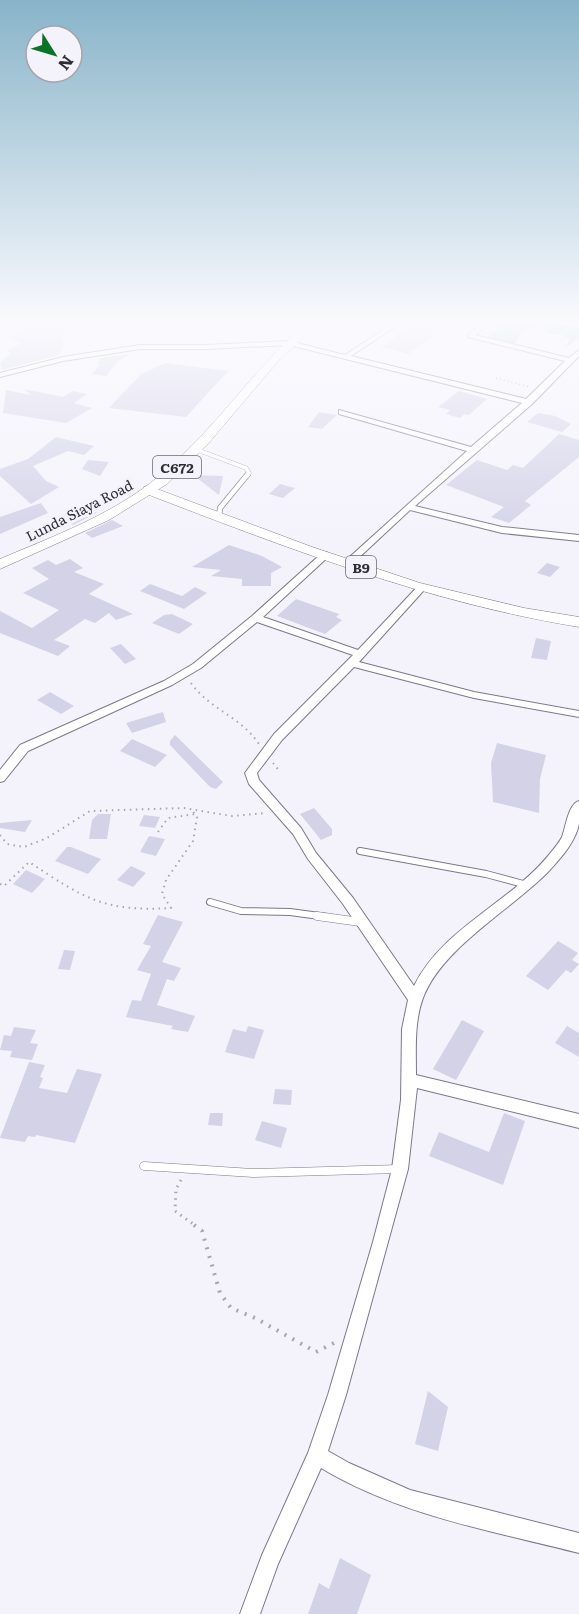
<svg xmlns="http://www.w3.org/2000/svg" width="579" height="1614" viewBox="0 0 579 1614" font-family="Literata,serif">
  <rect width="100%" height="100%" fill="#f4f3fc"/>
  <path fill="#a8c3aa" d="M497 320H523L522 322C541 326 560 323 579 328V338L566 347 570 339 561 334 549 335 542 326 522 329 515 344 486 338 499 328 489 324Z"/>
  <g fill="#d4d2e7">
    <polygon points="42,320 78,320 70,334 64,334 61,352 56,356 2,370 0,363 11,352 7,351 22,343 8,338 16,335 18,328 32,328"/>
    <polygon points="418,322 444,329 408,354 381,347"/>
    <polygon points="131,354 117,362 106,376 92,374 100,364 98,364 100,358"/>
    <polygon points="166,363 228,371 186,417 109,408 141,374"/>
    <polygon points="24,389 63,397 72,391 87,394 74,403 92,408 66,423 3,413 6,390 31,395"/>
    <polygon points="459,391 487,399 469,415 464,414 460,418 446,414 450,410 438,407"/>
    <polygon points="319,412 337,415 322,429 308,427"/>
    <polygon points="538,413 555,416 571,424 562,432 527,422"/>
    <polygon points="559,434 579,440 579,457 525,501 531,505 509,523 491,517 504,507 446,485 477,460 507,470 513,465 523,468"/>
    <polygon points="56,437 94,446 84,455 68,451 33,466 46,481 59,487 31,504 0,476 0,469 28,459"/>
    <polygon points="88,460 109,462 100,476 82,469"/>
    <polygon points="193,475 223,476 219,495"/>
    <polygon points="280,484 295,488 283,498 269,494"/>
    <polygon points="41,503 48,513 0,534 0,517"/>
    <polygon points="84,507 97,513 73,525 63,520"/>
    <polygon points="112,520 123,526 92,538 85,533"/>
    <polygon points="229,545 262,556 282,567 271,573 271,586 242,586 242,579 211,576 221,570 192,567"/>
    <polygon points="70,559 83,568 74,572 104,584 89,594 133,614 116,620 109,613 95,623 85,619 54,640 70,646 58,656 0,633 0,611 32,628 59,610 23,593 49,579 32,568 48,560 56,565"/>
    <polygon points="547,563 560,567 550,577 537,573"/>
    <polygon points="150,584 182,596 195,587 207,593 184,609 140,591"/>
    <polygon points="296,599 339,614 336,617 342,620 325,634 277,616"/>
    <polygon points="172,614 193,624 179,634 152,623 164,615"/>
    <polygon points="536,638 551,641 547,660 531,658"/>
    <polygon points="121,644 136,659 125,664 110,648"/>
    <polygon points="50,692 74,706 61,714 37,700"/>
    <polygon points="163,712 166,722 132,733 126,723"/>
    <polygon points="175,735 223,782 216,789 210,787 170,745 170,741"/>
    <polygon points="132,739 167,755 155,767 120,751"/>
    <polygon points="497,743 546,755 540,779 539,813 493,802 491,763"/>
    <polygon points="314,808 332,829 332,835 321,840 300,814"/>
    <polygon points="98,814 111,814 107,839 89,839 92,820"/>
    <polygon points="144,815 160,817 155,828 139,826"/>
    <polygon points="32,820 25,832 0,828 0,823"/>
    <polygon points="149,836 165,839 156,856 140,852"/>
    <polygon points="67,847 71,847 101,859 88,874 55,861"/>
    <polygon points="131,866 146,873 133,887 117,880"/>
    <polygon points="26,870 45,879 32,893 13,884"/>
    <polygon points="158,915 183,922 162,962 181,968 174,981 167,979 157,1005 195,1016 188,1032 171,1029 173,1026 126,1017 132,1000 141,1001 151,974 137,970 151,946 143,944"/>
    <polygon points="558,941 578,953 572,960 579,964 571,973 566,970 548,990 526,976"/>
    <polygon points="64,950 75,951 70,970 58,969"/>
    <polygon points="462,1020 484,1031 456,1080 433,1069"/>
    <polygon points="248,1026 264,1030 254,1059 225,1052 233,1029 246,1032"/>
    <polygon points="567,1026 579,1033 579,1057 555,1043"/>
    <polygon points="14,1027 36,1030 30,1043 38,1044 32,1060 10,1057 12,1051 0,1050 4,1035 11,1036"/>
    <polygon points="29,1062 45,1065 40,1077 43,1078 39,1088 67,1093 77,1069 102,1074 75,1143 36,1135 35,1137 28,1136 25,1142 0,1138"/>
    <polygon points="275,1089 292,1090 291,1105 273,1104"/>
    <polygon points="210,1113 223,1113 222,1126 208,1125"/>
    <polygon points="504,1113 525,1121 503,1185 429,1156 439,1132 489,1152"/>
    <polygon points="262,1121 287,1128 281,1148 255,1140"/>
    <polygon points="428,1391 448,1407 438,1451 415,1444"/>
    <polygon points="340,1558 371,1575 357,1614 308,1614 319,1583 329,1589"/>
  </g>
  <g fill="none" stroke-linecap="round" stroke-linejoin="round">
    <defs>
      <polyline id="service-far3" points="195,449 246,468 249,473 247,476"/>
      <polyline id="service-far2" points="219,517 220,508 248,474"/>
      <g id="service-far1">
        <polyline points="360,851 486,874 527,885"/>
        <polyline points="210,902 241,911 290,912 327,917"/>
      </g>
      <g id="service">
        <polyline points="317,916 360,922"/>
        <polyline points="144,1166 253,1173 399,1169"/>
      </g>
      <g id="minor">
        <polygon points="398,320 405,320 351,356 526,399 565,361 468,337 468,335 486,320 493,320 475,335 569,358 579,350 579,356 532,404 415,506 502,527 579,535 579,541 502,533 410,510 351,565 348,566 343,563 467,451 339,414 339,410 471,447 522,403 289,345 206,349 140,349 63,361 0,377 0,373 63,357 140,345 206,345 289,341 345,355"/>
        <path d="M325 552 328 553V557L263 617 358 650 419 585H425V589L359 662 474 692 579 711V717L474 698 354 667 282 740 257 773 259 780 301 828 316 853 353 898 414 986C442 929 508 904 548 856 553 850 559 843 562 837 566 827 568 804 579 801 579 808 579 817 579 824 575 843 560 859 547 873 510 910 441 949 423 998 414 1022 416 1050 416 1075L579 1114V1128L417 1088 408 1169 346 1395 328 1451 349 1463 410 1490 579 1533V1553C492 1531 399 1515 321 1468L278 1564 260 1614H240L262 1555 308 1453 328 1395 373 1242 392 1169 401 1100 402 1029 408 1000 343 904 308 859 293 834 249 784 245 773 274 734 353 655 257 622 201 668 172 685 28 751 4 781 0 782V770L20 745 164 681 193 664 252 616 322 553Z"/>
      </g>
      <path id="primary" d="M310 320H321L279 360 207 445 167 484 109 520 0 569V559C54 536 112 515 158 477 215 431 254 367 310 320Z"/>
      <path id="trunk" d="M149 486 312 547 420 583 524 608 579 617V627C427 602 287 548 144 493V487Z"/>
    </defs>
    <use href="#service-far3" stroke="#7a788b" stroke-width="4.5"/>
    <use href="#service-far2" stroke="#7a788b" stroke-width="6"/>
    <use href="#service-far1" stroke="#7a788b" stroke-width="8"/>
    <use href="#service" stroke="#7a788b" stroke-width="9"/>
    <use href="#minor" stroke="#7a788b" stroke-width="2"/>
    <use href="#primary" stroke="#7a788b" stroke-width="1"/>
    <use href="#trunk" stroke="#7a788b" stroke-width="1"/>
    <polyline stroke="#a6a6ae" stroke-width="1.5" stroke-dasharray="1 3" stroke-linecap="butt" points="496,378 530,387"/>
    <g stroke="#a6a6ae" stroke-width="2" stroke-dasharray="1.5 4.5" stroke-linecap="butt">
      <path d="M191 683C210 710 239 715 259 744"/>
      <polyline points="273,763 280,772"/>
      <polyline points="158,832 168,818 195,814"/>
      <polyline points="0,835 7,844 24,847 47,838 90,811 184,808 232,816 266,813"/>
      <path d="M0 884 4 886 29 862C84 898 103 912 171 908L162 894 166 880 193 841 197 817 192 810"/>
    </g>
    <polyline stroke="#a6a6ae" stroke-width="3" stroke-dasharray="1.5 5" stroke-linecap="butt" points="181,1180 176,1189 175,1211 196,1226"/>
    <polyline stroke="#a6a6ae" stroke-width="4" stroke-dasharray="2 7" stroke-linecap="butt" points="194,1225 202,1231 220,1293 231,1308 255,1318 316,1352 336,1342"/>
    <use href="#service-far3" stroke="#fff" stroke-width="4"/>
    <use href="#service-far2" stroke="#fff" stroke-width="4.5"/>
    <use href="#service-far1" stroke="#fff" stroke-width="6"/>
    <use href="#service" stroke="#fff" stroke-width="8"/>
    <use href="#minor" fill="#fff" fill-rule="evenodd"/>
    <use href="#primary" fill="#fff" fill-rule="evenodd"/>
    <use href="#trunk" fill="#fff" fill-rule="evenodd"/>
  </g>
  <linearGradient id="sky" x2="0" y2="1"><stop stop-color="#88b4c9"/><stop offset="0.59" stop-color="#fafafe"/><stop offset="1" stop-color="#fafafe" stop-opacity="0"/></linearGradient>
  <rect width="579" height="546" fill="url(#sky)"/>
  <g text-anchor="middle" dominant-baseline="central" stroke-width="6" stroke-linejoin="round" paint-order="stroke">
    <g fill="#f4f3fc" stroke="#696871" stroke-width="1.5">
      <rect x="153" y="456" width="48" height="22" rx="4.5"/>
      <rect x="346" y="556" width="30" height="22" rx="4.5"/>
    </g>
    <g font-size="14" font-weight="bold" fill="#2d2d35">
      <text x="177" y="467">C672</text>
      <text x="361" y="567">B9</text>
    </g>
    <g font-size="14" fill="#2d2d35" stroke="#f4f3fc">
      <text transform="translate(79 510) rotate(-27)">Lunda Siaya Road</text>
    </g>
  </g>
  <g transform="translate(54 54) rotate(127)"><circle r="28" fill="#f4f3fc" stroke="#a4a4ac" stroke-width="1.5"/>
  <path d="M0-4.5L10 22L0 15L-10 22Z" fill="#0a7426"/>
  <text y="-9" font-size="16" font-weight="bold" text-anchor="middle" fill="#2d2d35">N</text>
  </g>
</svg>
